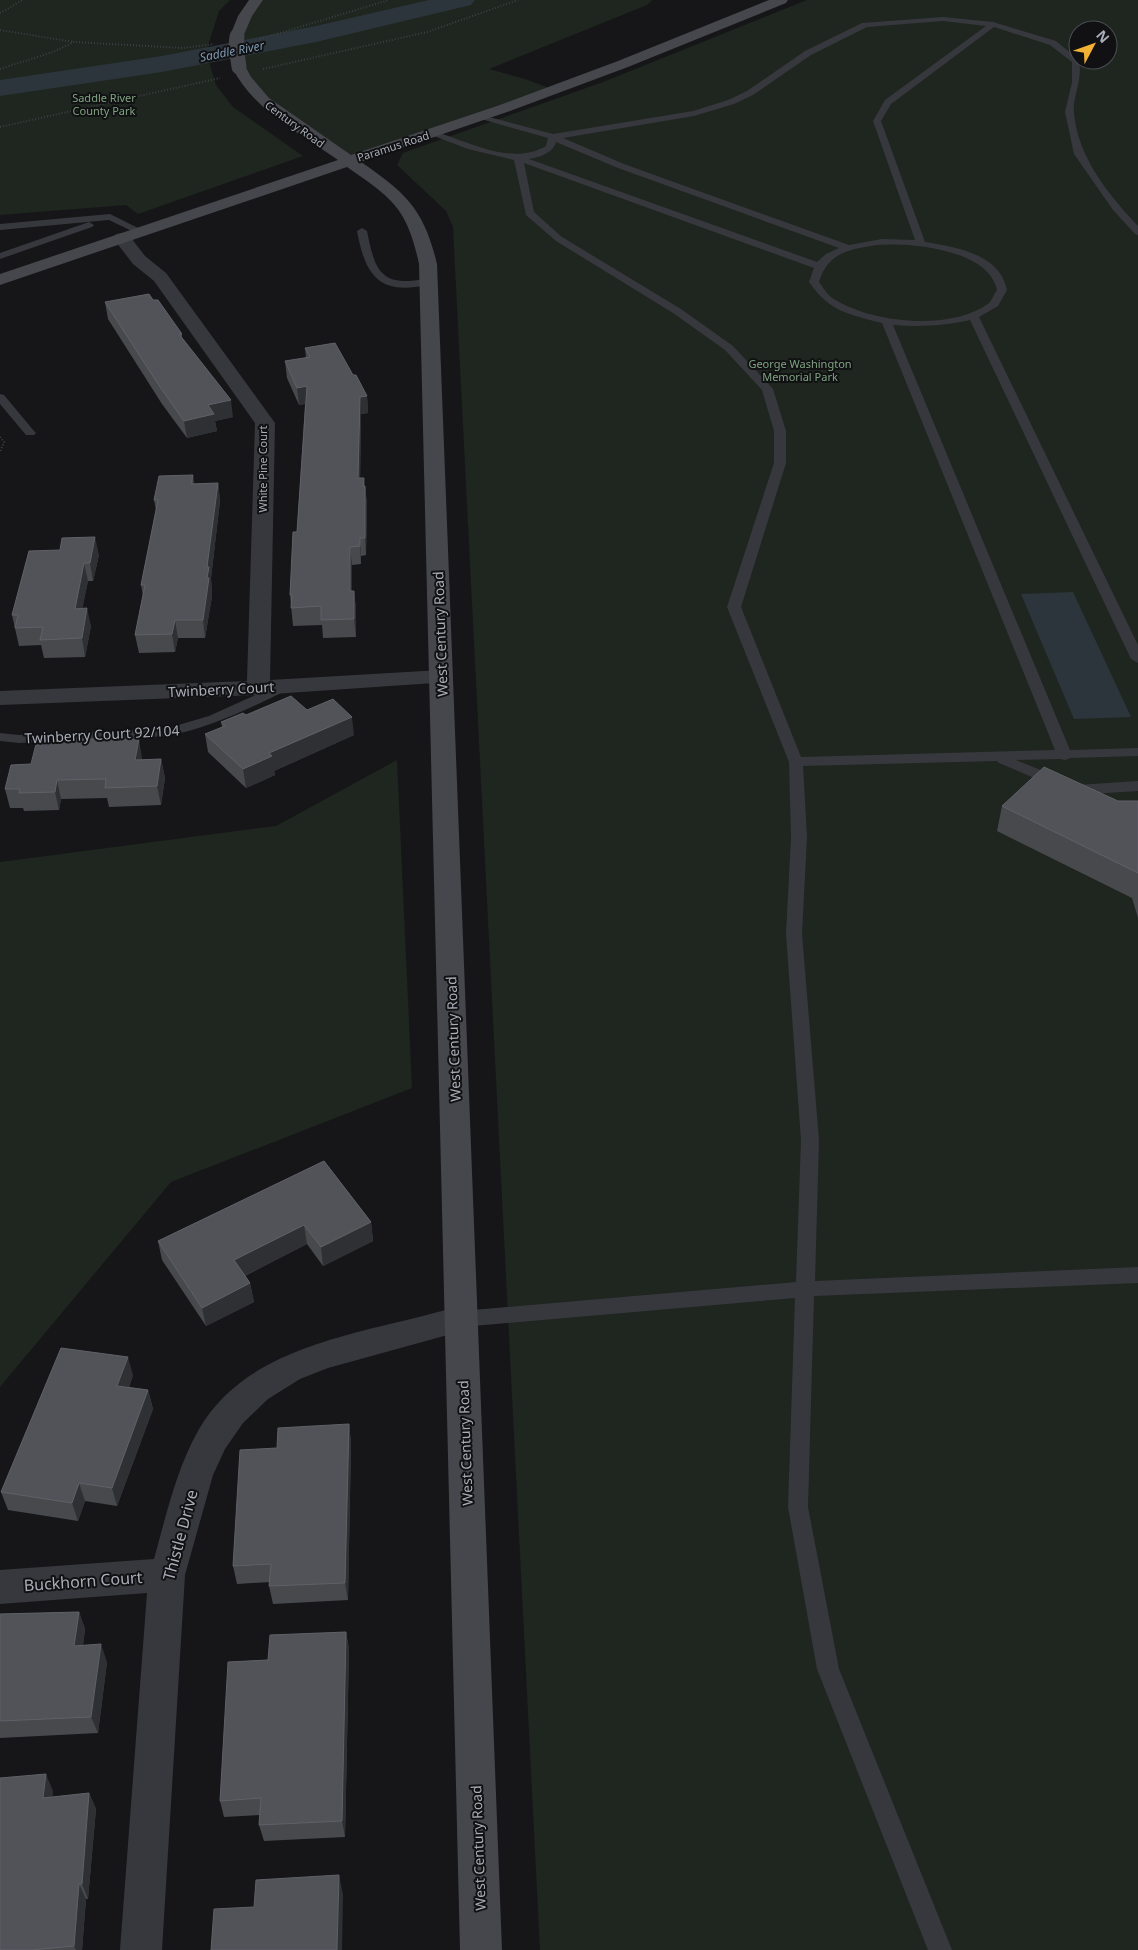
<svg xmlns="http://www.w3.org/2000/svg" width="1138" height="1950" viewBox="0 0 1138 1950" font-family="'Noto Sans',sans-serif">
  <rect width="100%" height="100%" fill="#161618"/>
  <g fill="#1e261f" fill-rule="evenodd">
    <polygon points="0,0 230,0 219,11 206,52 216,85 233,107 303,156 138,214 126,205 0,215"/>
    <polygon points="256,0 652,0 647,5 489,69 525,79 555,90 347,161 264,101 237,57 250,8"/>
    <path d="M807 0H1138V1950H540L453 227 446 211 397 165 403 153 603 82ZM1078 30H1108V60H1078Z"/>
    <polygon points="397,760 412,1088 171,1182 0,1387 0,862 276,826"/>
  </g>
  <polygon fill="#2c353c" points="1073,592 1131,717 1074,719 1021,594"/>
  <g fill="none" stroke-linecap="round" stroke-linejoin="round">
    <polygon fill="#2c353c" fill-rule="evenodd" points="429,0 475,0 471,5 316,42 162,72 0,96 0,80 162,56 316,26"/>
    <g stroke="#3d3f44" stroke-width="2" stroke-dasharray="1 2" stroke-linecap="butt">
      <polyline points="0,13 23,0"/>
      <polyline points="0,30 74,42"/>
      <polyline points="260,39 389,0"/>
      <polyline points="0,69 53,52 74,42 182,48 214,44"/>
      <polyline points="263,69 427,32 518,0"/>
      <polyline points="0,127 220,78"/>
      <polyline points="0,437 4,442 0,452"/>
    </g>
    <g fill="#37383d" fill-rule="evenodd">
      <path d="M943 17 993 22 1056 41 1079 60C1083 81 1072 97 1074 113 1078 158 1109 195 1138 226V235L1135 234 1113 210 1074 154 1065 112 1072 82V62L1050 45 994 27 891 104 881 121 925 242C956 247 1000 254 1007 290L998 306 979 317 1138 645V663L1131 659 970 320C943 326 920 327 893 325L1070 750 1138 748V756L1071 758 1065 760 1060 759 1016 760 1077 785 1138 781V791L1075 795 999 763 997 761 803 766 807 837 802 934 819 1140 815 1281 1138 1267V1283L814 1296 808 1507 839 1669 952 1950H928L817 1669 788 1507 795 1298 461 1327 454 1325 451 1319 454 1313 461 1311 796 1282 801 1140 786 934 791 837 789 762 727 607 774 463V431L762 390 725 350 673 313 556 241 526 215 514 160 468 149 426 133 430 130C466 140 511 167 546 146L548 138 474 117 478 114 553 134 693 111 728 100 747 91 805 51 862 23ZM943 21 986 26 885 100 873 121 915 240 882 239 849 245 624 164 563 138 694 116 734 104 753 95 811 55 867 27ZM556 142 618 168 839 248 826 254 817 262 529 159C540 157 553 153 556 142ZM524 163 814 268 809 282C830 312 848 314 882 323L1055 750 801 757 741 607 786 463V431L773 389 733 346 681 309 562 237 534 212ZM878 245C912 242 989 250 997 290 994 294 992 300 989 303 951 332 868 323 831 297 826 293 823 287 819 282 828 252 850 249 878 245Z"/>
      <polygon points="110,214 146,232 144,234 138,234 109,220 0,230 0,224"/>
      <polygon points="89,222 94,225 92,227 0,259 0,253"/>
      <path d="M362 228 367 231C374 265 378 286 418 280 424 279 429 278 433 282L432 284C381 296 366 279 357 231Z"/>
      <polygon points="0,394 4,395 34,431 36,433 34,435 26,435 0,404"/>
      <path d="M284 682 289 683 291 686 289 689C249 709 212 727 168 736L19 743 0 741V733L19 735 168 728 209 716Z"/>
    </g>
    <g fill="#37383d" fill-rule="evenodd">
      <polygon points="122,233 128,234 145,256 166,273 275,423 270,680 441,670 449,672 453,677 449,682 258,695 0,705 0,691 247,681 255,423 154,281 133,264 116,242 114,238 116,234"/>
      <path d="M461 1306 473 1310 477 1319 473 1328 328 1368 300 1379 268 1399 243 1423 225 1449 213 1475 185 1575 162 1950H120L147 1593 0 1604V1570L154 1559C166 1516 176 1470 198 1431 234 1367 304 1346 369 1329 400 1322 430 1314 461 1306Z"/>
    </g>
    <g fill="#45474d" fill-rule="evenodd">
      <polygon points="249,0 263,0 252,16 242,39 232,39 230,36 238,16"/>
      <path d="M769 0H788L786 3 628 67 507 112 361 162C406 193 424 209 437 264L502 1950H460L419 264C407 208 393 199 347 167L0 285V274L338 160C300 133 253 110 232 67L234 64H244L251 77 269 98 351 155 497 106 618 61Z"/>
    </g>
    <polyline stroke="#45474d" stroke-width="15" points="237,36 236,46 239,67"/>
  </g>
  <g fill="#47494d">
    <polygon points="153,300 182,334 182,338 233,417 215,421 217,431 187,438 162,404 108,319 105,302"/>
    <polygon points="305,348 353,375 367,396 368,413 361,414 360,478 364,478 367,504 366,555 361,556 361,564 352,565 352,591 354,591 356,609 356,637 323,638 322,625 293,626 290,595 297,532 305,404 299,405 287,378 285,361 306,358"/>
    <polygon points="193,475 194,484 218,483 220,501 211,578 212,596 205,638 178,638 175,652 139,653 135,635 143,595 141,585 156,510 154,500"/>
    <polygon points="29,551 99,555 93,581 88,581 82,608 91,626 85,657 44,658 41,645 19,646 12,615"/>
    <polygon points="307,710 354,735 274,771 275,775 246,788 208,752 205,734 222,727 221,722 246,715"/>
    <polygon points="142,758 142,760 161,759 165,778 161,805 109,807 107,798 61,799 59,810 24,811 23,808 10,808 5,789 31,764"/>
    <polygon points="1118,801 1138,801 1138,918 1132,898 997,831 1002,806"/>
    <polygon points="324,1161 371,1222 373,1241 323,1266 307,1244 245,1276 250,1283 254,1302 206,1326 162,1260 158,1241"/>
    <polygon points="133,1375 129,1387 148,1390 153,1409 117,1506 85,1501 78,1521 8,1510 1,1492"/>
    <polygon points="349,1424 351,1443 348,1600 273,1604 269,1586 270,1582 237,1584 233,1566 277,1448"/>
    <polygon points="79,1612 85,1629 83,1645 107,1662 98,1733 0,1738 0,1614"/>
    <polygon points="346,1632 349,1649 345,1837 264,1841 259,1825 260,1815 224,1817 220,1801 268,1660"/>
    <polygon points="53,1791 52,1797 89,1793 96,1809 88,1899 86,1899 82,1950 0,1950"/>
  </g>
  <g fill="#2f3033">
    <polygon points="307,386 308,403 299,405 297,388"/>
    <polygon points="367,396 368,413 361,414 360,496 358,478 360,397"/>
    <polygon points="231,400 233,417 215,421 217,431 187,438 184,421 208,405"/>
    <polygon points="364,478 367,504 366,555 365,538"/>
    <polygon points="218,483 220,501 211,578 212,596 205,638 203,620 207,578 207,567"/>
    <polygon points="95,537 99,555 93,581 90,563"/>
    <polygon points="360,538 361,556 361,564 360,546"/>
    <polygon points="350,547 352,565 352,609 350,591"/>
    <polygon points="84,563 88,581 79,627 75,609"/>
    <polygon points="354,591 356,609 356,637 354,619"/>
    <polygon points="87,608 91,626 85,657 82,638"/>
    <polygon points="175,620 178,638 175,652 172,634"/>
    <polygon points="352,717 354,735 274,771 275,775 246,788 243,769 269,753"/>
    <polygon points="139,739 142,758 139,779 135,760"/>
    <polygon points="161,759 165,778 161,805 157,786"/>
    <polygon points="57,780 61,799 59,810 55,792"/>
    <polygon points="371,1222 373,1241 323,1266 321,1247"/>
    <polygon points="304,1225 307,1244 238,1279 234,1260"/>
    <polygon points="250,1283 254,1302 206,1326 202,1308"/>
    <polygon points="128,1357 133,1375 122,1404 117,1386"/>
    <polygon points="148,1390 153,1409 117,1506 112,1488"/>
    <polygon points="349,1424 351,1443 348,1600 345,1583"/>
    <polygon points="79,1483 85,1501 78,1521 72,1503"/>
    <polygon points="79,1612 85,1629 81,1663 74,1646"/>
    <polygon points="346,1632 349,1649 345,1837 342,1821"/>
    <polygon points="101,1644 107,1662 98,1733 91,1717"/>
    <polygon points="46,1774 53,1791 50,1814 43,1798"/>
    <polygon points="89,1793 96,1809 88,1899 82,1884"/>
    <polygon points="339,1875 343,1895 342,1950 337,1950"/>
    <polygon points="79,1884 86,1899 82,1950 76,1950 74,1946"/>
  </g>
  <g fill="#525359" stroke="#5f6168">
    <polygon points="149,294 153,300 158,300 182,334 179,334 231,400 208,405 214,414 184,421 160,387 105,302"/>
    <polygon points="335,343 353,375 356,375 367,396 360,397 358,478 364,478 363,486 365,486 365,538 360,538 360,546 350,547 350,591 354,591 354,619 321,620 321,606 291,608 292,595 290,595 293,532 297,532 307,386 297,388 285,361 310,357 305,348"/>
    <polygon points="193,475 191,484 218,483 207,567 209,567 207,578 209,578 203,620 175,620 172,634 135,635 145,585 141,585 158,500 154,500 159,476"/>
    <polygon points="95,537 90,563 84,563 75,609 87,608 82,638 40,640 43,627 15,628 18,615 12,615 29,551 60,550 62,538"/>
    <polygon points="291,696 307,710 333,699 352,717 269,753 272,756 243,769 205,734 225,726 221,722 243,713 246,715"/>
    <polygon points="58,739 139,739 135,760 161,759 157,786 105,788 106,779 57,780 55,792 19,793 20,789 5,789 11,765 31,764 36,744 57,743"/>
    <polygon points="1044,767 1118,801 1138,801 1138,873 1002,806"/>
    <polygon points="324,1161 371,1222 321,1247 304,1225 234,1260 250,1283 202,1308 158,1241"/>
    <polygon points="61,1348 128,1357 117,1386 148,1390 112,1488 79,1483 72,1503 1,1492"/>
    <polygon points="349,1424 345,1583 269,1586 271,1564 233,1566 240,1450 277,1448 278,1428"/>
    <polygon points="79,1612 74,1646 101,1644 91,1717 0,1721 0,1614"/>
    <polygon points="346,1632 342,1821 259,1825 261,1798 220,1801 228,1662 268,1660 270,1635"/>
    <polygon points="46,1774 43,1798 89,1793 82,1884 79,1884 74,1946 32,1950 0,1950 0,1778"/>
    <polygon points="339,1875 337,1950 211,1950 214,1909 254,1907 256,1880"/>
  </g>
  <g text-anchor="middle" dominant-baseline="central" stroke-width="4" stroke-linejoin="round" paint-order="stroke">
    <g font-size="11" fill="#7fa381" stroke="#111113">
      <text x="104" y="97">Saddle River<tspan x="104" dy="13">County Park</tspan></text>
      <text x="800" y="363">George Washington<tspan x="800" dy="13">Memorial Park</tspan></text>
    </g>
    <g font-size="11" fill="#a8adb8" stroke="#111113">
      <text transform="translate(295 124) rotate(36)">Century Road</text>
      <text transform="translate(393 146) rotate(-18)">Paramus Road</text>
      <text transform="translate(262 469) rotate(-90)">White Pine Court</text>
    </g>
    <g font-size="12" font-style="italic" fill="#7f9bb3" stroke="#111113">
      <text transform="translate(232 51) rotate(-11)">Saddle River</text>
    </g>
    <g font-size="14" fill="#a8adb8" stroke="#111113">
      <text transform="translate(440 634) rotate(-92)">West Century Road</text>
      <text transform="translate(221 689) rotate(-3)">Twinberry Court</text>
      <text transform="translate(102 734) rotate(-3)">Twinberry Court 92/104</text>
      <text transform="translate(453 1039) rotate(-92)">West Century Road</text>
      <text transform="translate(465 1443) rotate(-92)">West Century Road</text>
      <text transform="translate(478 1848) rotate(-92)">West Century Road</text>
    </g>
    <g font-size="16" fill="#a8adb8" stroke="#111113">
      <text transform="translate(180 1535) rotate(-75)">Thistle Drive</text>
      <text transform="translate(83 1581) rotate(-4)">Buckhorn Court</text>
    </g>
  </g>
  <g transform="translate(1093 45) rotate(49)"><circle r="24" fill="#111113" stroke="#4d4f55"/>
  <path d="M0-4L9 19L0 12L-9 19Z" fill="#f2b134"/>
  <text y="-8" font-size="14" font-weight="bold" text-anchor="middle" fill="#a8adb8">N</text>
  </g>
</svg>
